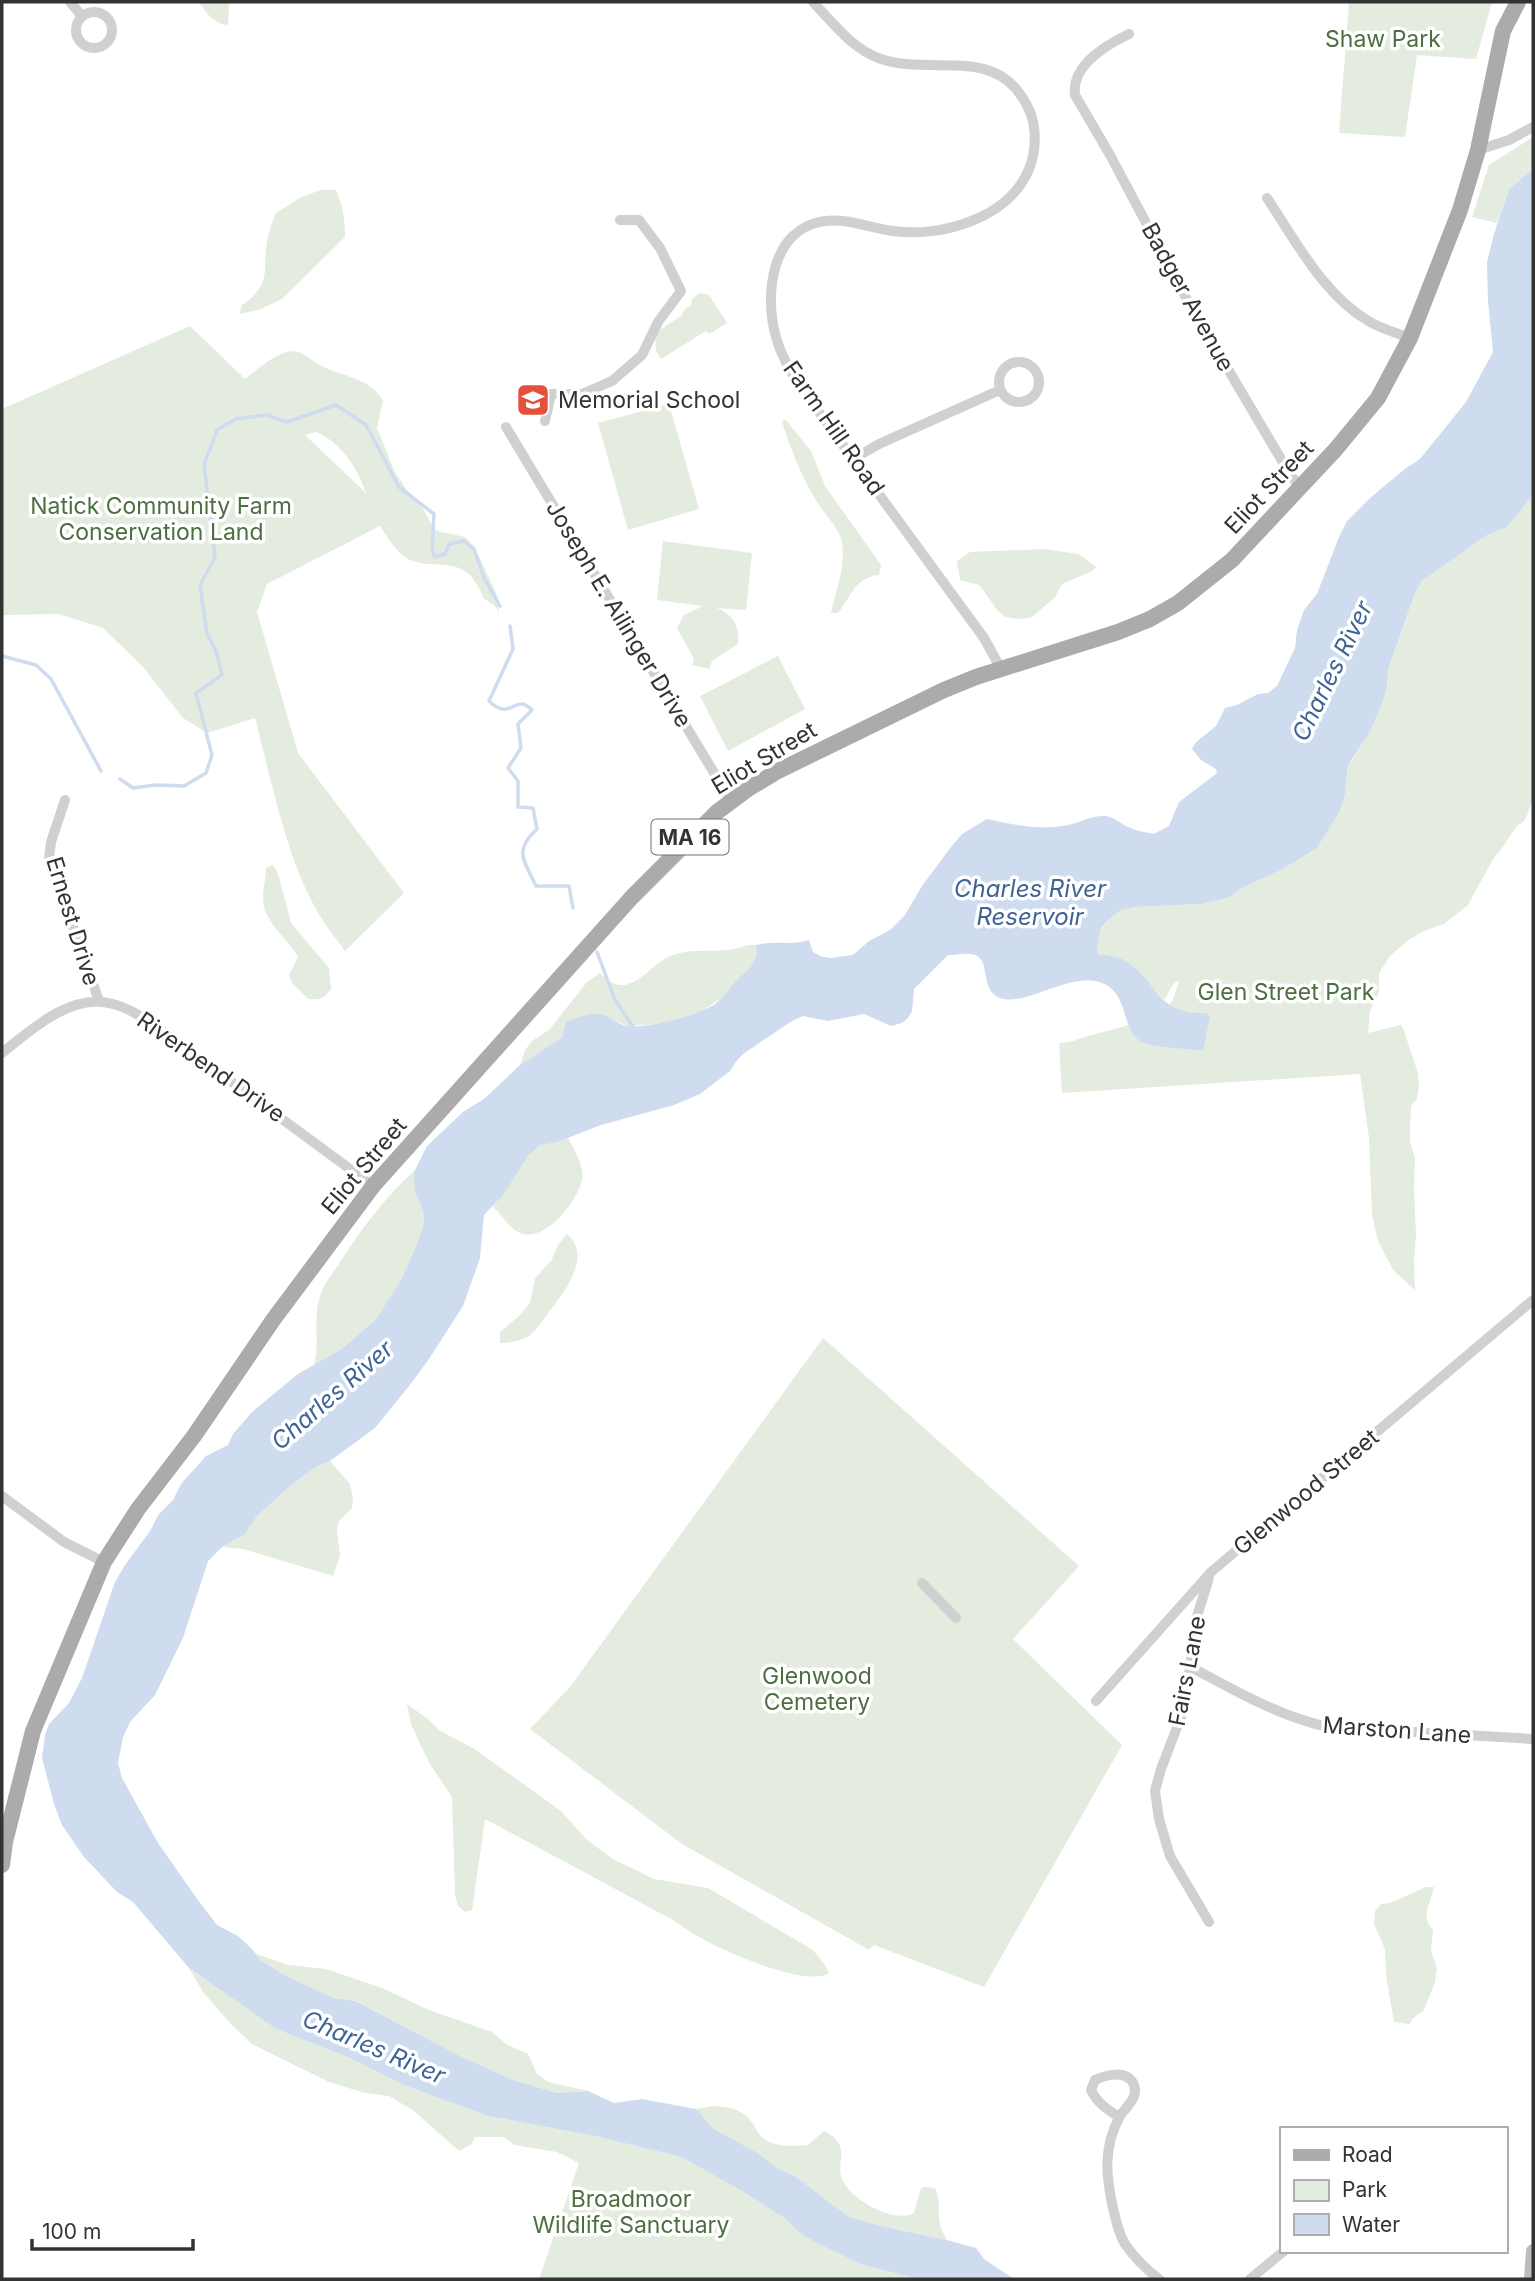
<svg xmlns="http://www.w3.org/2000/svg" width="1535" height="2281" viewBox="0 0 1535 2281" font-family="Inter,sans-serif">
  <rect width="100%" height="100%" fill="#fff"/>
  <g fill="#e3ecdf" fill-rule="evenodd">
    <path d="M199 2H229L228 25C214 24 206 13 199 2Z"/>
    <polygon points="1349,2 1492,2 1476,59 1417,55 1405,137 1339,133"/>
    <polygon points="1533,137 1533,169 1509,189 1497,223 1472,217 1489,165"/>
    <path d="M320 190H336C343 206 345 220 345 237L282 299 261 309 240 314 241 306C273 283 262 273 267 241 269 231 272 222 276 213L300 198Z"/>
    <polygon points="699,293 709,295 727,323 709,334 706,331 661,359 656,351 655,333 681,316 685,309 691,305 692,299"/>
    <path d="M190 326 245 379C258 369 276 352 293 351 304 351 312 362 322 366 343 377 371 378 383 401L377 428 394 470 406 489 420 503 433 527 437 531 465 537 474 546 497 595 499 613 495 606 483 598C482 591 477 585 473 579 457 557 431 570 408 559 396 552 387 537 380 526L267 584 257 612 298 753 404 893 345 951C337 940 327 928 320 916 286 859 272 782 255 718L207 733 183 718 143 667 103 628 59 614 2 615V409ZM316 432C342 443 357 468 366 493L305 435Z"/>
    <polygon points="669,404 699,509 628,530 598,423"/>
    <path d="M786 420 811 451 825 486 881 565 879 575C855 577 851 597 838 613H831C836 589 846 567 842 543 839 526 825 516 817 502 802 477 790 449 782 421Z"/>
    <path d="M1533 495V800L1525 820 1516 827 1500 851 1493 859 1468 905 1444 924 1424 931 1408 940 1390 956 1379 973V992L1370 1011 1368 1033 1401 1025 1403 1028 1418 1073 1419 1084 1417 1099 1411 1106 1410 1125V1142L1415 1158 1414 1188 1416 1235 1414 1260 1415 1290 1393 1270 1378 1241 1372 1215 1369 1138 1360 1074 1062 1093 1059 1043C1071 1043 1080 1038 1092 1035 1116 1028 1140 1023 1164 1014L1174 997 1179 981 1174 983 1164 1000C1148 980 1124 960 1098 954L1097 948 1101 929 1109 919 1121 910 1134 907 1201 904 1228 898 1240 889 1283 869 1317 848 1339 813 1345 795 1348 766 1370 732 1382 704 1387 687 1388 671 1415 593 1422 581 1487 535 1507 527Z"/>
    <path d="M663 541 752 553 746 610 717 608C732 614 741 627 738 644L712 661 709 669 692 665 694 659 677 628 684 615 703 606 657 600Z"/>
    <path d="M1044 549 1079 554 1096 567 1092 571 1062 584 1055 597 1032 617C996 625 997 605 979 585L960 580 957 561 970 552Z"/>
    <polygon points="778,656 805,709 728,751 700,696"/>
    <path d="M272 865 275 868 279 877 291 923 329 968 331 989C324 999 320 1000 308 999L292 983 289 975 298 957C289 941 268 924 264 907 261 895 266 880 266 868Z"/>
    <path d="M748 945H756L757 954 754 965 734 984 726 995 700 1012 659 1024 627 1026 616 1021 564 1030 562 1037 520 1065 525 1050 532 1041 549 1030 587 982 600 973C607 980 615 986 624 985 640 983 653 965 666 958 686 948 706 952 726 950 734 950 741 947 748 945Z"/>
    <path d="M568 1138C574 1149 585 1167 582 1180 577 1202 545 1243 520 1233 509 1229 502 1214 493 1207L528 1156 540 1145Z"/>
    <path d="M415 1170V1191L423 1211 424 1222 417 1244 401 1280 376 1319 343 1348 314 1365C320 1344 313 1322 319 1300 322 1287 329 1278 337 1267 359 1232 384 1198 415 1170Z"/>
    <path d="M567 1234C593 1257 564 1292 549 1312 542 1321 537 1331 527 1337 518 1341 510 1343 500 1343V1332L519 1316 530 1303 535 1278 551 1261 558 1245Z"/>
    <polygon points="823,1338 1079,1566 1013,1639 1122,1745 984,1987 874,1945 869,1950 682,1844 530,1729 570,1687"/>
    <polygon points="330,1461 350,1484 353,1497 352,1508 339,1521 337,1529 340,1556 333,1576 243,1549 222,1547 245,1534 257,1516 290,1486 316,1467"/>
    <path d="M407 1704 428 1719 439 1730 476 1750 561 1811 587 1840 613 1859 654 1879 708 1888 813 1950 825 1965 829 1973C807 1988 723 1951 701 1938 691 1933 682 1926 673 1920L485 1819 472 1910 465 1912 458 1906 455 1894 452 1797 430 1764 420 1744 411 1724Z"/>
    <path d="M1426 1887H1434C1431 1903 1420 1916 1433 1930L1431 1951 1437 1968 1435 1982 1424 2010 1412 2019 1410 2024 1394 2022 1386 1975 1385 1949 1374 1924 1375 1911 1381 1904 1390 1903Z"/>
    <polygon points="257,1954 288,1965 326,1969 382,1988 429,2010 492,2032 506,2044 528,2054 537,2074 548,2082 588,2091 559,2093 513,2080 460,2056 357,2001 334,1998 288,1977 262,1961"/>
    <polygon points="189,1968 276,2029 350,2058 404,2085 488,2116 595,2136 681,2157 742,2191 783,2217 800,2233 829,2249 860,2264 917,2279 539,2279 579,2163 557,2152 515,2145 504,2137 475,2137 472,2144 459,2151 414,2111 389,2096 365,2093 329,2082 252,2044 230,2023 203,1992"/>
    <path d="M713 2106C730 2107 743 2109 753 2124 756 2128 759 2135 763 2138 775 2148 794 2146 808 2145L824 2131C855 2146 832 2164 844 2183 854 2201 895 2224 914 2213L920 2191 923 2187 935 2188C944 2207 932 2217 947 2240L881 2226 849 2217 795 2176 777 2168 756 2152 714 2129 696 2109Z"/>
  </g>
  <path fill="#cfdbee" d="M1533 169V495L1507 527 1487 535 1422 581 1415 593 1388 670 1387 687 1382 704 1370 732 1348 765 1345 795 1339 813 1317 848 1283 869 1240 889 1228 898 1201 904 1135 907 1121 910 1109 919 1101 928 1097 948 1098 954C1110 956 1120 956 1130 964 1162 989 1158 1014 1206 1013L1210 1016 1203 1051C1188 1048 1150 1048 1140 1041 1120 1028 1130 991 1099 982 1066 973 1026 1007 1000 998 979 990 991 960 975 955 968 952 956 955 948 955L914 989 912 1011 908 1018 902 1023 891 1026 864 1014 828 1021 803 1016 792 1021 743 1054 735 1063 730 1071 700 1094 674 1105 601 1125 557 1142 540 1145 528 1156 503 1195 484 1215 480 1258 463 1306 429 1359 409 1386 375 1428 330 1461 316 1467 290 1486 257 1516 245 1534 222 1547 208 1561 183 1638 155 1695 130 1722 123 1737 118 1763 122 1778 158 1843 200 1903 217 1925 238 1936 251 1948 262 1961 288 1977 334 1998 356 2001 460 2056 513 2080 558 2093 588 2091 614 2103 642 2099 696 2109 714 2129 756 2152 777 2168 795 2176 849 2217 881 2226 947 2240 976 2248 984 2259 1014 2279H917L860 2264 815 2242 800 2233 783 2217 742 2191 681 2157 595 2136 488 2116 404 2085 350 2058 276 2029 189 1968 133 1902 117 1892 84 1857 62 1825 54 1804 42 1758 45 1735 49 1724 69 1703 82 1678 115 1582 125 1565 150 1531 159 1514 173 1500 181 1484 206 1456 228 1445 233 1434 252 1412 298 1374 343 1348 376 1319 401 1280 417 1244 424 1222 423 1211 415 1191 414 1181 415 1170 427 1146 463 1112 484 1099 520 1065 562 1037 566 1022C578 1017 595 1010 608 1017 614 1020 620 1025 627 1026 648 1029 698 1015 715 1004 724 997 730 988 737 980 749 969 759 963 756 945 773 940 791 946 809 940L813 952 820 956 830 958 853 955 869 941 890 930 905 915 922 886 951 847 962 834 987 819C1011 824 1038 830 1062 826 1077 825 1089 815 1104 816 1114 816 1119 823 1128 827 1136 831 1145 832 1154 834L1169 826 1179 802 1217 773 1216 769 1201 760 1192 749 1196 742 1216 726 1225 708 1237 705 1258 694 1268 693 1277 686 1295 648 1297 630 1304 610 1317 594 1339 537 1347 521 1370 498 1406 468 1420 459 1466 402 1493 352 1488 301 1487 262 1494 234 1509 189Z"/>
  <g fill="none" stroke-linecap="round" stroke-linejoin="round">
    <g stroke="#cfdbee" stroke-width="3.5">
      <path d="M510 626 513 649 489 701C512 723 514 692 532 710L518 724 521 748 508 768 518 781V807L533 808 537 829C513 851 524 860 536 886H569L573 908"/>
      <polyline points="2,656 36,665 51,679 101,771"/>
      <polyline points="120,779 133,788 156,785 184,786 206,773 212,755 196,693 222,675 216,651 207,634 200,585 215,557 204,465 217,430 236,419 267,415 287,422 336,405 366,425 399,487 434,514 432,551 435,557 445,554 449,544 464,541 474,549 484,578 500,606"/>
      <polyline points="597,952 615,1000 634,1028"/>
    </g>
    <g stroke="#d0d0d0" stroke-width="10">
      <polyline points="70,2 82,16"/>
      <path d="M813 2C833 23 852 49 881 59 935 77 1001 42 1030 112 1037 129 1036 152 1029 169 1009 218 941 238 893 231 870 228 848 218 825 221 771 228 764 295 776 337 781 355 790 370 799 385L984 638 1001 669"/>
      <circle cx="94" cy="30" r="18"/>
      <path d="M1129 34C1106 45 1071 65 1075 95L1110 155 1186 298 1291 476 1300 487"/>
      <polyline points="1478,150 1509,140 1533,127"/>
      <path d="M1267 198C1296 241 1323 295 1370 322 1382 329 1397 333 1410 338"/>
      <circle cx="1019" cy="382" r="20"/>
      <polyline points="545,421 551,394 582,394 612,381 642,355 658,322 681,291 660,248 639,220 620,220"/>
      <polyline points="506,427 731,801"/>
      <polyline points="853,459 879,444 1000,390"/>
      <polyline points="65,800 51,842 49,858 99,1001"/>
      <path d="M2 1053C32 1029 72 992 113 1004 129 1008 143 1018 157 1027L373 1186"/>
      <polyline points="2,1496 64,1542 104,1562"/>
      <polyline points="1209,1578 1197,1616 1184,1709 1161,1769 1155,1791 1159,1819 1170,1856 1209,1922"/>
      <polyline points="922,1583 956,1618"/>
      <path d="M1189 1666C1234 1690 1278 1716 1328 1727L1533 1739"/>
      <polyline points="1096,1701 1211,1572 1533,1300"/>
      <path d="M1119 2117C1108 2110 1097 2103 1091 2090L1095 2080C1106 2075 1127 2069 1134 2085 1139 2099 1124 2108 1119 2118 1103 2148 1106 2177 1113 2208 1116 2220 1118 2233 1125 2244 1134 2257 1147 2270 1159 2279"/>
      <polyline points="1250,2279 1284,2251"/>
    </g>
    <polyline stroke="#bdbdbd" stroke-width="14" points="1531,2279 1533,2251"/>
    <polyline stroke="#ababab" stroke-width="16" points="2,1865 5,1842 33,1731 104,1562 138,1509 194,1436 273,1320 373,1186 632,897 717,812 748,789 778,771 944,690 976,677 1118,632 1150,619 1178,603 1232,560 1336,449 1378,398 1410,338 1460,210 1478,150 1503,31 1518,2"/>
  </g>
  <defs>
    <symbol id="school-square" viewBox="-11 -11 22 22"><rect x="-9" y="-9" width="18" height="18" rx="4" fill="#e4503a" stroke="#fff"/><path d="M0-5L7-2L0 1L-7-2ZM-4 1L0 2.5L4 1V4Q0 6-4 4Z" fill="#fff"/></symbol>
  </defs>
  <g fill-rule="evenodd">
    <use href="#school-square" x="514" y="381" width="38" height="38"/>
  </g>
  <g text-anchor="middle" dominant-baseline="central" stroke-width="7" stroke-linejoin="round" paint-order="stroke">
    <rect fill="#fff" stroke="#707070" stroke-width="2" x="651.5" y="819.5" width="77" height="35" rx="5"/>
    <g font-size="21" font-weight="bold" fill="#333">
      <text x="690" y="837">MA 16</text>
    </g>
    <g font-size="23" fill="#4c6f3f" stroke="#fff">
      <text x="1383" y="39">Shaw Park</text>
      <text x="161" y="506">Natick Community Farm<tspan x="161" dy="26">Conservation Land</tspan></text>
      <text x="1286" y="992">Glen Street Park</text>
      <text x="817" y="1676">Glenwood<tspan x="817" dy="26">Cemetery</tspan></text>
      <text x="631" y="2199">Broadmoor<tspan x="631" dy="26">Wildlife Sanctuary</tspan></text>
    </g>
    <g font-size="23" fill="#333" stroke="#fff">
      <text transform="translate(1188 297) rotate(61)">Badger Avenue</text>
      <text transform="translate(834 428) rotate(55)">Farm Hill Road</text>
      <text transform="translate(1269 487) rotate(-47)">Eliot Street</text>
      <text transform="translate(619 614) rotate(59)">Joseph E. Ailinger Drive</text>
      <text transform="translate(764 758) rotate(-31)">Eliot Street</text>
      <text transform="translate(73 921) rotate(73)">Ernest Drive</text>
      <text transform="translate(211 1067) rotate(35)">Riverbend Drive</text>
      <text transform="translate(364 1166) rotate(-50)">Eliot Street</text>
      <text transform="translate(1306 1492) rotate(-40)">Glenwood Street</text>
      <text transform="translate(1187 1671) rotate(-79)">Fairs Lane</text>
      <text transform="translate(1397 1730) rotate(4)">Marston Lane</text>
    </g>
    <g font-size="23" fill="#333" stroke="#fff" text-anchor="start">
      <text x="558" y="400">Memorial School</text>
    </g>
    <g font-size="24" font-style="italic" fill="#406396" stroke="#fff">
      <text transform="translate(1332 671) rotate(-64)">Charles River</text>
      <text x="1030" y="888">Charles River<tspan x="1030" dy="28">Reservoir</tspan></text>
      <text transform="translate(332 1395) rotate(-41)">Charles River</text>
      <text transform="translate(374 2047) rotate(23)">Charles River</text>
    </g>
  </g>
  <rect width="1535" height="2281" fill="none" stroke="#333333" stroke-width="7"/>
  <rect x="1280" y="2127" width="228" height="126" fill="#ffffff" stroke="#adadad" stroke-width="2"/>
  <rect x="1294" y="2150" width="35" height="10" fill="#ababab" stroke="#adadad" stroke-width="2"/>
  <text x="1342" y="2162" font-size="21" fill="#333333">Road</text>
  <rect x="1294" y="2180" width="35" height="21" fill="#e3ecdf" stroke="#adadad" stroke-width="2"/>
  <text x="1342" y="2197" font-size="21" fill="#333333">Park</text>
  <rect x="1294" y="2214" width="35" height="21" fill="#cfdbee" stroke="#adadad" stroke-width="2"/>
  <text x="1342" y="2232" font-size="21" fill="#333333">Water</text>
  <path d="M32 2239v10h161v-10" fill="none" stroke="#333333" stroke-width="3.5"/>
  <text x="42" y="2239" font-size="21" fill="#333333" stroke="#ffffff" stroke-width="5" paint-order="stroke">100 m</text>
</svg>
